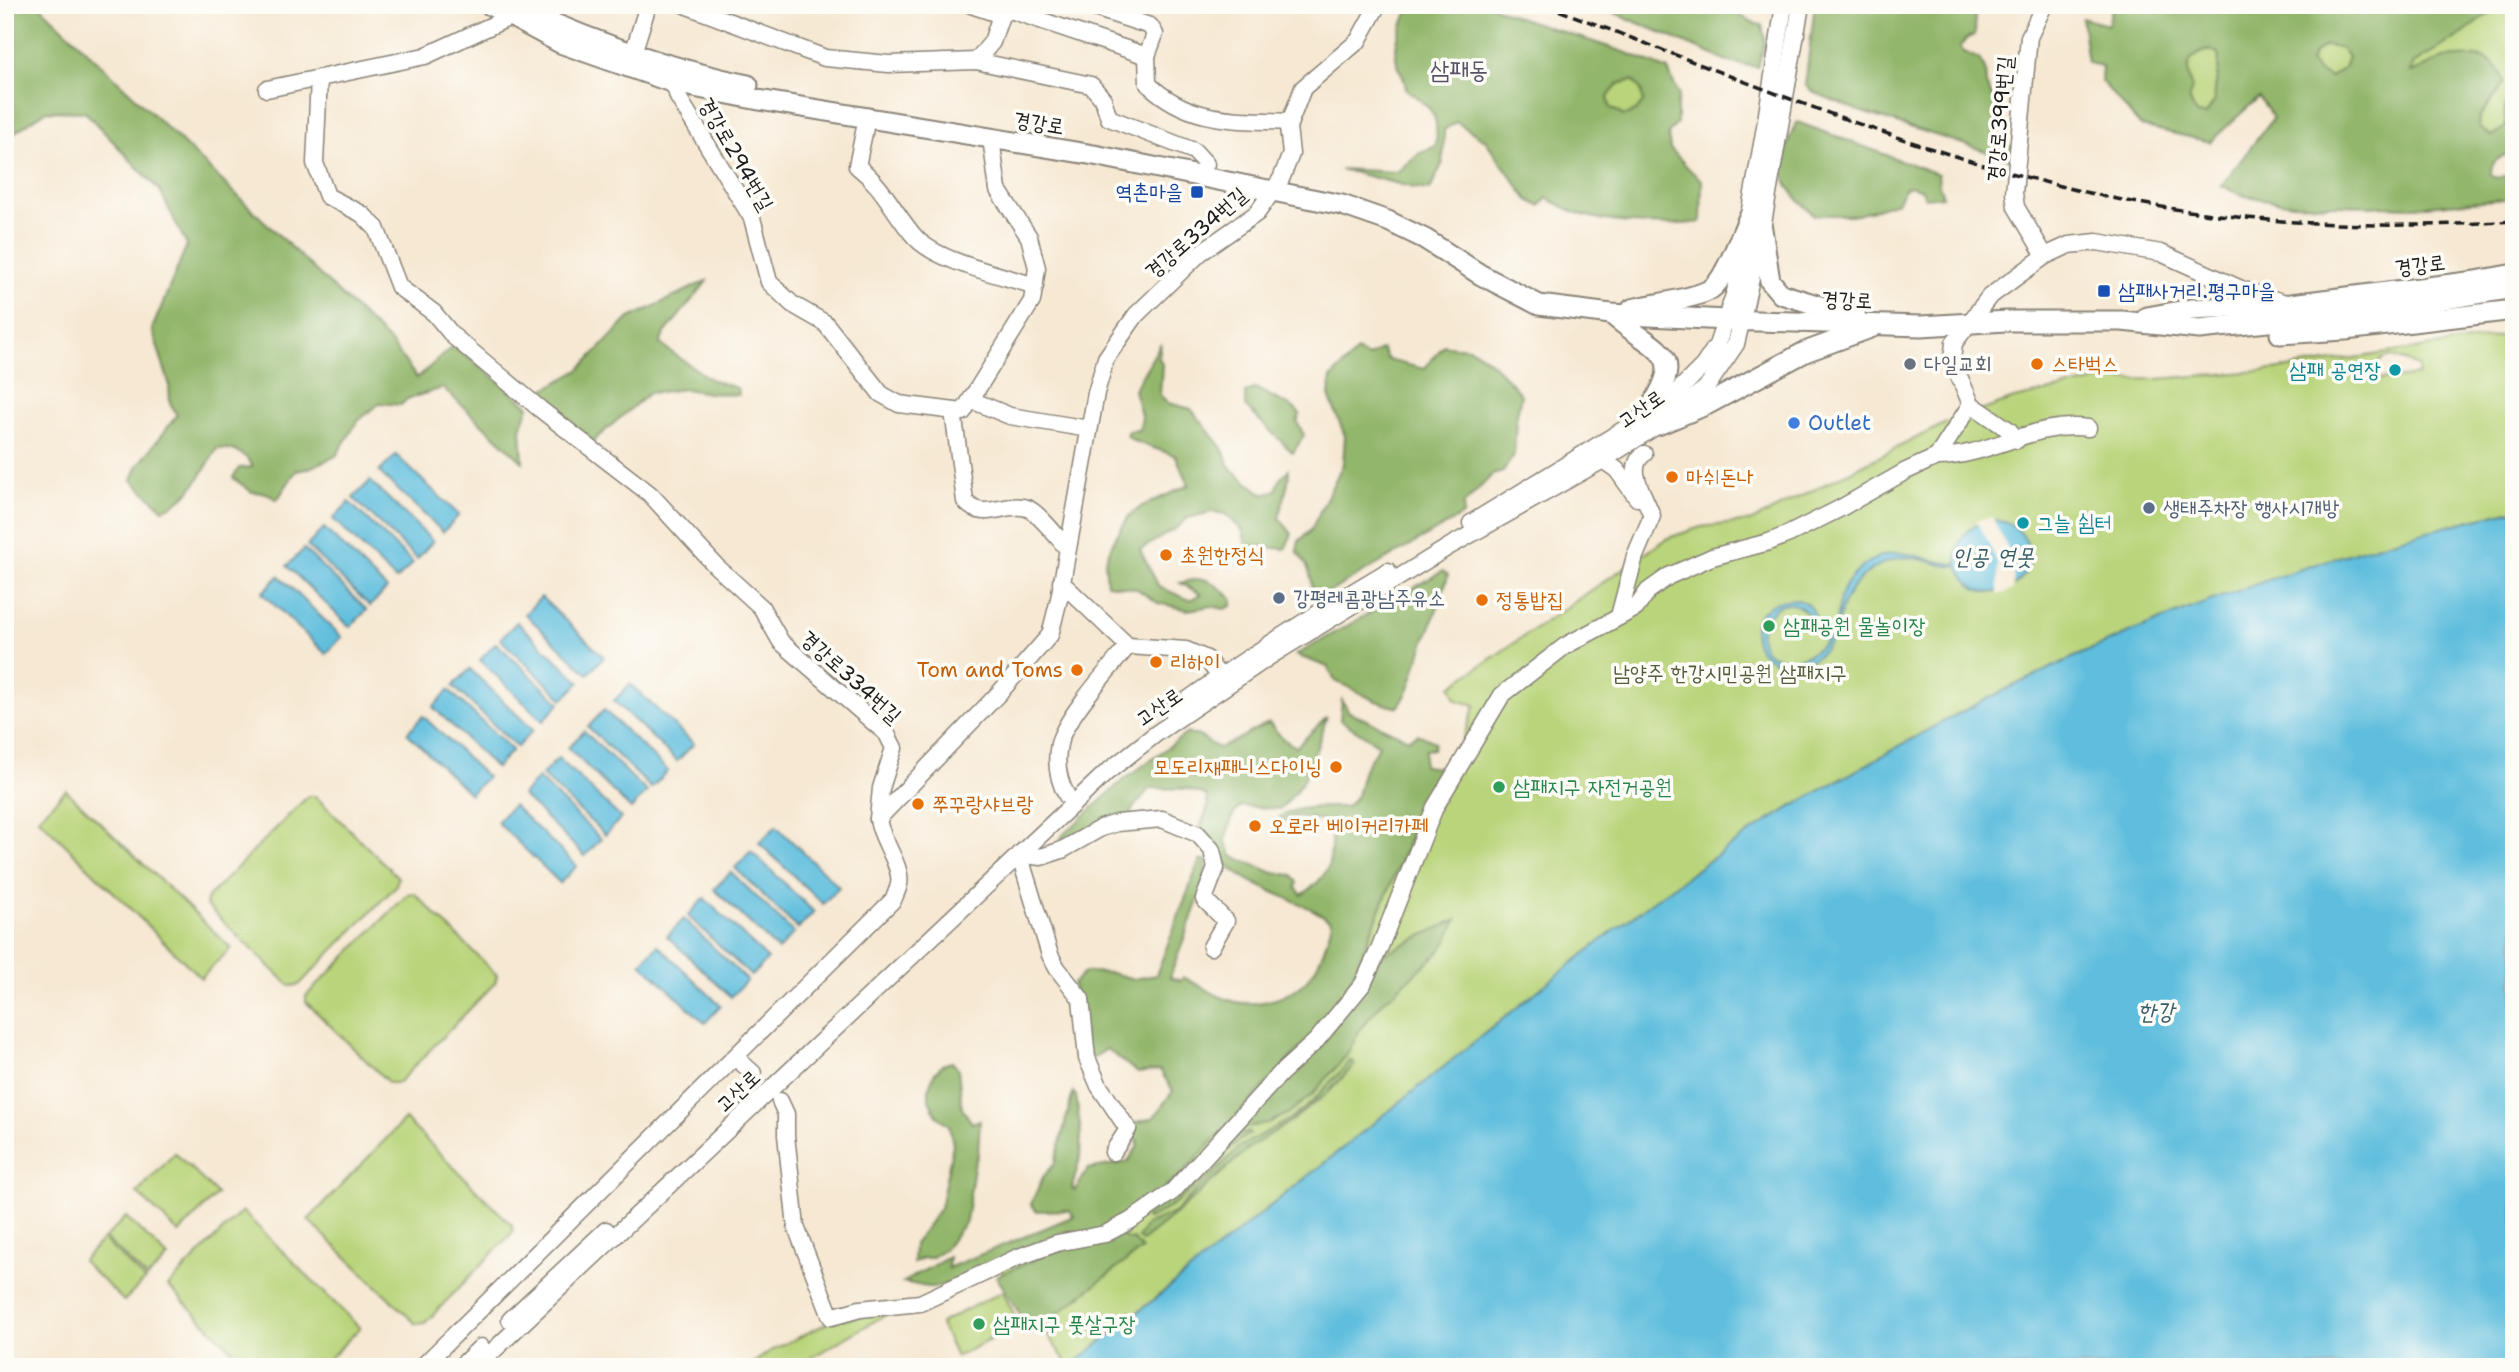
<svg xmlns="http://www.w3.org/2000/svg" width="2519" height="1372" viewBox="0 0 2519 1372" font-family="'Shantell Sans','Poor Story',sans-serif">
  <rect width="100%" height="100%" fill="#fdfcf7"/>
  <filter id="ink" filterUnits="userSpaceOnUse"><feTurbulence type="fractalNoise" baseFrequency=".0143" numOctaves="2"/><feDisplacementMap in="SourceGraphic" scale="14" xChannelSelector="R" yChannelSelector="G"/><feConvolveMatrix kernelMatrix="1 2 1 2 8 2 1 2 1" color-interpolation-filters="sRGB"/></filter>
  <filter id="wash" filterUnits="userSpaceOnUse"><feTurbulence type="fractalNoise" baseFrequency=".00686" numOctaves="4" result="noise"/><feDisplacementMap in="SourceGraphic" scale="28" xChannelSelector="R" yChannelSelector="G"/><feGaussianBlur stdDeviation="1.57" result="paint"/><feColorMatrix in="noise" values="0 0 0 0 0 0 0 0 0 0 0 0 0 0 0 0 0 1.4 0 .05"/><feComposite in="paint" operator="in"/></filter>
  <g filter="url(#wash)">
    <rect width="100%" height="100%" fill="#f6e8d2"/>
    <g fill="#b9d47a" stroke="#6a784b" stroke-width="2" fill-rule="evenodd">
      <polygon points="2498,9 2512,13 2514,16 2514,95 2509,98 2506,127 2491,136 2478,127 2479,117 2499,92 2442,58 2423,69 2411,73 2413,64 2464,33 2482,18"/>
      <polygon points="2326,45 2342,49 2348,57 2344,68 2331,77 2319,72 2310,62 2314,53"/>
      <path d="M2208 50 2218 54C2222 70 2213 84 2215 100L2206 115 2196 114C2188 99 2178 64 2197 53 2200 51 2205 51 2208 50Z"/>
      <polygon points="1633,80 1642,90 1643,102 1636,111 1624,116 1610,107 1608,97 1618,84"/>
      <path d="M2514 334V510C2293 561 2076 643 1880 757 1841 780 1800 800 1762 825 1652 897 1551 981 1449 1063 1323 1164 1196 1265 1070 1367L995 1262 1041 1246 1305 1043 1348 988 1415 825 1460 747 1475 705 1456 700 1451 686 1668 538 1701 527 1752 521 1944 424 2014 399 2101 380 2157 379 2274 370ZM2391 356 2418 366V375L2371 381 2370 372 2382 359Z"/>
      <polygon points="66,790 231,948 201,978 38,818"/>
      <polygon points="308,796 315,796 398,877 396,886 299,985 290,986 206,905 207,898"/>
      <polygon points="414,893 497,975 495,983 398,1083 389,1083 306,1002 306,996 408,894"/>
      <polygon points="405,1119 512,1225 513,1232 425,1323 416,1324 308,1220"/>
      <polygon points="175,1153 217,1194 179,1233 137,1193"/>
      <polygon points="242,1211 360,1328 321,1367 249,1367 168,1286"/>
      <polygon points="126,1217 168,1257 147,1278 105,1238"/>
      <polygon points="103,1239 145,1280 124,1301 82,1261"/>
      <polygon points="1003,1291 1019,1325 956,1357 940,1323"/>
      <polygon points="894,1310 795,1367 748,1367 770,1351 832,1321"/>
    </g>
    <g fill="#92b66a" stroke="#576943" stroke-width="2" fill-rule="evenodd">
      <path d="M5 5H39L391 343 417 378 454 345 529 406 521 429 523 462 443 388 407 399 401 405 380 403 358 421 336 456 307 469 296 471 277 500 267 493 252 492 233 478 239 468 253 467C246 453 232 448 217 449 203 471 190 501 163 509L132 480 137 467 177 415 170 403 169 383 152 329 187 245 160 191 85 112 46 111 5 139Z"/>
      <path d="M1410 5H1490L1515 16 1630 54 1668 70 1679 95 1677 105V123L1668 134 1670 149C1682 159 1689 172 1702 180L1701 222C1667 227 1610 224 1577 213 1567 210 1557 203 1547 198L1540 206 1528 200 1485 140 1456 122 1444 130 1443 162 1430 190 1414 188 1340 169 1397 172 1418 154 1436 146C1439 111 1432 110 1406 89 1405 77 1400 72 1397 62 1392 43 1404 23 1410 5ZM1633 80 1641 90 1643 102 1636 111 1623 116 1610 107 1608 97 1618 84Z"/>
      <polygon points="1596,5 1741,5 1741,16 1756,24 1762,25 1765,42 1758,67 1732,63"/>
      <path d="M1815 5H1975C1974 16 1976 25 1975 35L1967 38 1960 47 1964 52 1979 59 1985 69 1986 85 1999 107 1993 136 1997 143 2012 146 2010 159 1859 111 1813 92 1805 85Z"/>
      <path d="M2113 5H2514V16L2511 13 2498 10 2482 18 2464 33 2413 64 2411 72C2422 70 2430 63 2441 59 2446 57 2452 57 2457 57 2480 55 2497 58 2504 82L2479 117 2478 127 2491 136 2506 127C2504 114 2502 103 2514 95V156L2509 153C2498 158 2490 162 2491 176L2498 178 2514 173V198L2415 207 2293 204 2245 196 2221 186 2273 118 2259 97 2210 142 2141 126 2101 81 2102 66 2088 63 2082 18 2108 25ZM2326 45 2342 49 2348 57 2344 68 2331 77 2319 72 2310 62 2314 53ZM2209 50 2218 54C2222 70 2213 84 2215 100L2206 115 2196 114C2190 104 2188 99 2192 88 2184 68 2187 56 2209 50Z"/>
      <path d="M1797 122 1938 174 1939 185 1943 196 1925 198 1922 190 1910 186 1904 189 1897 202 1858 215H1814C1803 205 1787 191 1784 175 1782 159 1789 135 1797 122Z"/>
      <polygon points="708,280 664,334 660,344 710,379 737,388 739,395 709,393 685,389 649,393 592,442 544,407 536,394 579,370 628,319"/>
      <path d="M1161 343 1159 358 1162 364 1160 395 1168 403 1191 409 1222 448 1231 469 1264 495 1276 490 1280 479 1289 469C1290 484 1282 502 1279 518L1292 534 1285 549 1246 545 1243 531 1226 514 1212 512 1188 518 1175 529 1140 550 1159 587 1190 600 1201 594 1180 583C1210 574 1210 581 1233 599L1232 606 1224 609 1211 606 1188 610 1158 603 1137 589 1107 584 1105 561 1114 540 1129 516 1142 506 1189 485 1176 456 1134 441 1126 435 1128 431 1139 430 1142 419 1134 390Z"/>
      <path d="M1444 345C1452 348 1463 346 1471 349 1492 359 1507 378 1521 395L1516 420 1514 455 1503 472 1492 475 1464 504 1463 515 1319 598H1311C1314 577 1309 567 1297 551L1299 541 1311 530 1343 464 1345 436 1329 396 1331 378 1357 351 1368 357 1382 349 1388 360 1424 369Z"/>
      <polygon points="1255,388 1294,408 1300,414 1297,422 1304,435 1293,453 1245,406 1245,393"/>
      <path d="M1443 571 1448 575C1441 602 1430 626 1421 652 1414 670 1411 692 1398 707 1376 705 1356 689 1335 681L1328 667 1296 655Z"/>
      <path d="M1342 700 1349 712 1408 739 1418 734 1435 742 1433 749 1425 750 1423 766 1448 769 1415 825 1348 988 1305 1043 1181 1175 1133 1212 1099 1233 937 1287H927L903 1282 949 1257 948 1268 1074 1216 1069 1210 1037 1211 1031 1204 1043 1177 1055 1163 1073 1092 1076 1096 1081 1134 1080 1158 1072 1188 1075 1190 1088 1169 1127 1162 1138 1146 1137 1140 1129 1130 1134 1123 1153 1118 1173 1091 1160 1070 1138 1073 1107 1049 1088 1061 1073 984 1085 972 1112 973 1134 979 1156 975 1200 860H1207L1203 887 1170 977 1181 981 1183 977C1197 984 1212 994 1226 999 1255 1010 1296 998 1313 972 1323 957 1328 939 1332 922 1301 898 1250 890 1222 860 1214 851 1208 838 1200 828L1208 806 1206 795 1187 789 1150 788 1133 808 1128 820 1056 846 1063 835 1120 783 1187 733 1199 736 1218 748C1238 742 1250 730 1269 723L1283 739 1296 747 1327 717C1314 754 1310 781 1280 809L1241 806 1233 815 1225 840 1232 856 1274 873 1292 875 1297 882 1296 888 1302 895C1337 870 1329 861 1332 823L1297 816 1283 822 1279 817C1299 805 1323 807 1346 807L1357 796 1364 769 1379 745 1340 720Z"/>
      <polygon points="1457,919 1446,943 1437,954 1382,1003 1360,1029 1347,1055 1311,1096 1287,1114 1269,1123 1241,1128 1319,1048 1383,954"/>
      <polygon points="1351,1060 1355,1064 1329,1092 1294,1119 1249,1148 1177,1213 1142,1241 1138,1238 1146,1225 1174,1213 1239,1147 1293,1117 1312,1102"/>
      <polygon points="952,1062 958,1069 962,1108 972,1123 980,1120 978,1154 974,1166 966,1221 944,1250 931,1258 923,1258 913,1263 914,1244 940,1208 953,1144 949,1125 937,1116 929,1100 929,1088 934,1074 942,1065"/>
      <path d="M1249 1132 1250 1134C1227 1145 1215 1166 1198 1184 1182 1199 1168 1210 1148 1219L1145 1217 1234 1135Z"/>
      <polygon points="1120,1234 1128,1240 1133,1239 1142,1249 1032,1333 996,1276 1059,1249"/>
    </g>
    <g fill="#5fbedd" stroke="#3e6d7c" stroke-width="2">
      <polygon points="396,455 459,515 443,532 379,472"/>
      <polygon points="370,481 433,541 417,559 353,498"/>
      <polygon points="349,502 413,563 396,580 333,519"/>
      <path d="M2514 510V1367H1070C1192 1269 1314 1171 1436 1073 1542 987 1647 900 1762 825 1800 800 1841 780 1880 757 2076 643 2293 560 2514 510Z"/>
      <path d="M1990 520C2003 520 2015 524 2023 536 2052 579 1979 621 1958 566 1938 568 1923 555 1900 558 1876 562 1853 581 1844 603 1837 621 1836 636 1823 651 1800 675 1749 665 1755 626 1760 597 1813 587 1816 621L1814 622C1780 567 1729 655 1787 659 1804 660 1818 650 1828 638 1839 625 1836 608 1842 593 1846 582 1853 575 1861 568 1898 538 1918 562 1957 564 1956 541 1966 524 1990 520Z"/>
      <polygon points="324,528 387,589 370,606 307,546"/>
      <polygon points="304,549 367,610 350,627 287,566"/>
      <polygon points="279,576 342,637 326,654 262,593"/>
      <polygon points="541,597 604,657 588,674 525,614"/>
      <polygon points="517,622 580,682 563,699 500,639"/>
      <polygon points="496,643 560,703 543,721 480,660"/>
      <polygon points="470,669 533,730 517,747 453,686"/>
      <polygon points="630,684 694,744 677,761 614,701"/>
      <polygon points="449,690 512,750 496,768 433,707"/>
      <polygon points="604,710 668,771 651,788 588,727"/>
      <polygon points="423,716 487,777 470,794 407,733"/>
      <polygon points="584,731 647,792 631,809 568,748"/>
      <polygon points="558,758 621,818 605,835 542,775"/>
      <polygon points="538,778 601,839 585,856 522,795"/>
      <polygon points="513,805 577,866 560,883 497,822"/>
      <polygon points="776,826 839,887 823,904 759,843"/>
      <polygon points="751,851 814,912 798,929 735,868"/>
      <polygon points="731,872 794,933 778,950 714,889"/>
      <polygon points="704,898 768,959 751,976 688,916"/>
      <polygon points="684,919 747,980 731,997 667,936"/>
      <polygon points="658,945 721,1006 705,1023 641,963"/>
    </g>
    <polygon fill="#f6e8d2" points="1992,517 2010,553 2014,572 2013,590 1998,595 1998,565 1987,539 1976,520"/>
  </g>
  <g filter="url(#ink)">
    <g fill="none" stroke-linecap="round" stroke-linejoin="round">
      <defs>
        <g id="minor">
          <polyline points="685,5 825,58 889,64 976,61 1091,85 1103,99 1109,118 1194,151 1206,164"/>
          <path d="M971 5 1001 15 1010 10 1147 56 1148 84C1191 124 1235 119 1289 122"/>
          <polyline points="1085,5 1150,26 1155,34 1147,56"/>
          <polyline points="2044,5 2029,37 2014,193 2016,207 2045,256"/>
          <polyline points="976,61 992,42 1001,15"/>
          <polyline points="630,63 648,5"/>
          <polyline points="319,78 315,163 327,196 362,214 376,228 399,287 434,313 453,336 540,409 650,494 716,566 761,607 781,642 887,734 894,748 881,788 878,819 1001,691 1050,635 1059,599 1096,393 1106,358 1136,315 1200,253 1257,213 1281,179 1291,154 1288,127 1303,88 1358,41 1375,10"/>
          <polyline points="674,83 678,97 752,218 769,282 792,304 825,323 881,394 899,404 963,412 1032,301 1037,268 1029,237 998,190 991,138"/>
          <polyline points="267,89 425,56 510,17"/>
          <path d="M867 118 857 166C885 188 893 212 915 237 937 262 1002 275 1035 286"/>
          <polyline points="971,400 1010,416 1089,429"/>
          <polyline points="1971,404 2009,430 2017,440"/>
          <path d="M953 411 965 501C983 523 1005 501 1027 508 1038 512 1058 538 1067 548"/>
          <path d="M1937 457C1988 457 2037 420 2088 428"/>
          <polyline points="1603,460 1617,470 1637,498"/>
          <polyline points="1471,523 1644,417 1677,392 1703,366 1717,345 1735,292 1764,133 1784,5"/>
          <polyline points="1061,582 1128,646 1186,650 1207,659 1219,676"/>
          <path d="M1619 616 1635 556 1652 516C1646 497 1624 468 1644 454"/>
          <path d="M1172 711C1241 660 1314 615 1388 571"/>
          <path d="M1067 796C1058 780 1055 763 1059 744 1064 719 1110 668 1128 646"/>
          <polyline points="735,1057 753,1073"/>
          <polyline points="780,1101 786,1114 786,1135 796,1227 831,1317 860,1309 920,1303 1016,1258 1057,1243 1105,1234 1130,1221 1172,1192 1281,1073 1316,1041 1363,984 1379,949 1435,807 1502,695 1565,646 1636,608 1648,591 1669,576 1712,557 1769,542 1789,534 1839,509 1906,471 1937,457 1971,404 1952,360 1954,343 1989,297 2045,256 2069,245 2097,242 2161,253 2241,289 2282,302"/>
          <polyline points="1113,1152 1128,1129 1099,1086 1087,1058 1081,999 1057,968 1050,955 1019,854 1041,857 1062,850 1101,828 1117,823 1162,819 1198,834 1212,850 1216,868 1204,899 1226,921 1211,947"/>
          <polyline points="510,1320 606,1230"/>
          <path d="M422 1367 893 900C895 895 898 890 899 884 903 867 880 838 878 819"/>
          <polyline points="460,1367 481,1347"/>
          <polyline points="476,1367 1106,773 1157,733 1272,655 1450,546 1603,460 1658,425 1706,388 1736,344 1742,319 1762,229 1801,5"/>
        </g>
        <g id="major">
          <polyline points="490,5 560,43 674,83 759,100 1094,155 1342,205 1388,221 1425,239 1481,275 1539,305 1611,314 1726,320 1921,326 2007,321 2122,321 2199,329 2349,314 2514,288"/>
          <path d="M525 11C596 43 671 69 748 85"/>
          <polyline points="1762,229 1770,281 1781,294 1856,317"/>
          <path d="M1632 309C1652 304 1696 299 1711 289 1726 279 1741 234 1749 217"/>
          <path d="M1611 314C1657 355 1692 349 1644 417"/>
          <polyline points="2147,317 2191,309 2291,304 2476,281 2514,274"/>
          <polyline points="2280,334 2345,330 2514,310"/>
          <polyline points="1658,425 1706,405 1805,352 1873,327"/>
        </g>
      </defs>
      <use href="#minor" stroke="#898277" stroke-width="19"/>
      <use href="#major" stroke="#898277" stroke-width="23"/>
      <use href="#minor" stroke="#fff" stroke-width="16"/>
      <use href="#major" stroke="#fff" stroke-width="19"/>
      <path stroke="#1c1c1c" stroke-width="3.5" stroke-dasharray="10 5" stroke-linecap="butt" d="M1545 5C1708 66 1869 135 2037 180 2190 222 2356 232 2514 221"/>
    </g>
  </g>
  <g fill="#1a4fb4" stroke="#fdfcf7" stroke-width="2.5">
    <rect x="1190" y="185" width="14" height="14" rx="3.5"/>
    <rect x="2097" y="284" width="14" height="14" rx="3.5"/>
  </g>
  <circle fill="#6b7280" stroke="#fdfcf7" stroke-width="2.5" cx="1910" cy="364" r="7"/>
  <g fill="#e8710a" stroke="#fdfcf7" stroke-width="2.5">
    <circle cx="2037" cy="364" r="7"/>
    <circle cx="1672" cy="477" r="7"/>
    <circle cx="1166" cy="555" r="7"/>
    <circle cx="1482" cy="600" r="7"/>
    <circle cx="1156" cy="662" r="7"/>
    <circle cx="1077" cy="670" r="7"/>
    <circle cx="1336" cy="767" r="7"/>
    <circle cx="918" cy="804" r="7"/>
    <circle cx="1255" cy="826" r="7"/>
  </g>
  <g fill="#0f9aa8" stroke="#fdfcf7" stroke-width="2.5">
    <circle cx="2395" cy="370" r="7"/>
    <circle cx="2023" cy="523" r="7"/>
  </g>
  <circle fill="#3f7fe0" stroke="#fdfcf7" stroke-width="2.5" cx="1794" cy="423" r="7"/>
  <g fill="#5c6f8a" stroke="#fdfcf7" stroke-width="2.5">
    <circle cx="2149" cy="508" r="7"/>
    <circle cx="1279" cy="598" r="7"/>
  </g>
  <g fill="#2e9e5b" stroke="#fdfcf7" stroke-width="2.5">
    <circle cx="1769" cy="626" r="7"/>
    <circle cx="1499" cy="787" r="7"/>
    <circle cx="979" cy="1324" r="7"/>
  </g>
  <g text-anchor="middle" dominant-baseline="central" stroke-width="7" stroke-linejoin="round" paint-order="stroke">
    <g font-size="21" fill="#1c1c1c" stroke="#fdfcf7">
      <text transform="translate(2000 119) rotate(-85)">경강로399번길</text>
      <text transform="translate(1039 123) rotate(9)">경강로</text>
      <text transform="translate(736 154) rotate(60)">경강로294번길</text>
      <text transform="translate(1196 233) rotate(-41)">경강로334번길</text>
      <text transform="translate(2420 265) rotate(-7)">경강로</text>
      <text transform="translate(1847 300) rotate(2)">경강로</text>
      <text transform="translate(1641 409) rotate(-35)">고산로</text>
      <text transform="translate(851 677) rotate(42)">경강로334번길</text>
      <text transform="translate(1159 707) rotate(-35)">고산로</text>
      <text transform="translate(738 1091) rotate(-43)">고산로</text>
    </g>
    <g font-size="21" fill="#164399" stroke="#fdfcf7" text-anchor="end">
      <text x="1183" y="192">역촌마을</text>
      <text x="2118" y="291" text-anchor="start">삼패사거리.평구마을</text>
    </g>
    <g font-size="21" fill="#5b616d" stroke="#fdfcf7" text-anchor="start">
      <text x="1924" y="364">다일교회</text>
    </g>
    <g font-size="21" fill="#c56008" stroke="#fdfcf7" text-anchor="start">
      <text x="2051" y="364">스타벅스</text>
      <text x="1686" y="477">마쉬돈나</text>
      <text x="1180" y="555">초원한정식</text>
      <text x="1496" y="600">정통밥집</text>
      <text x="1170" y="662">리하이</text>
      <text x="1063" y="670" text-anchor="end">Tom and Toms</text>
      <text x="1322" y="767" text-anchor="end">모도리재패니스다이닝</text>
      <text x="932" y="804">쭈꾸랑샤브랑</text>
      <text x="1269" y="826">오로라 베이커리카페</text>
    </g>
    <g font-size="21" fill="#0d838f" stroke="#fdfcf7" text-anchor="end">
      <text x="2381" y="370">삼패 공연장</text>
      <text x="2037" y="523" text-anchor="start">그늘 쉼터</text>
    </g>
    <g font-size="21" fill="#366cbe" stroke="#fdfcf7" text-anchor="start">
      <text x="1808" y="423">Outlet</text>
    </g>
    <g font-size="21" fill="#4e5e75" stroke="#fdfcf7" text-anchor="start">
      <text x="2163" y="508">생태주차장 행사시개방</text>
      <text x="1293" y="598">강평레콤광남주유소</text>
    </g>
    <g font-size="21" fill="#27864d" stroke="#fdfcf7" text-anchor="start">
      <text x="1783" y="626">삼패공원 물놀이장</text>
      <text x="1513" y="787">삼패지구 자전거공원</text>
      <text x="993" y="1324">삼패지구 풋살구장</text>
    </g>
    <g font-size="21" fill="#535c3d" stroke="#fdfcf7">
      <text x="1730" y="673">남양주 한강시민공원 삼패지구</text>
    </g>
    <g font-size="23" font-style="italic" fill="#375d69" stroke="#fdfcf7">
      <text x="1993" y="556">인공 연못</text>
      <text x="2156" y="1011">한강</text>
    </g>
    <g font-size="24" fill="#575267" stroke="#fdfcf7">
      <text x="1459" y="70">삼패동</text>
    </g>
  </g>
  <rect width="2519" height="1372" fill="none" stroke="#fdfcf7" stroke-width="28"/>
</svg>
